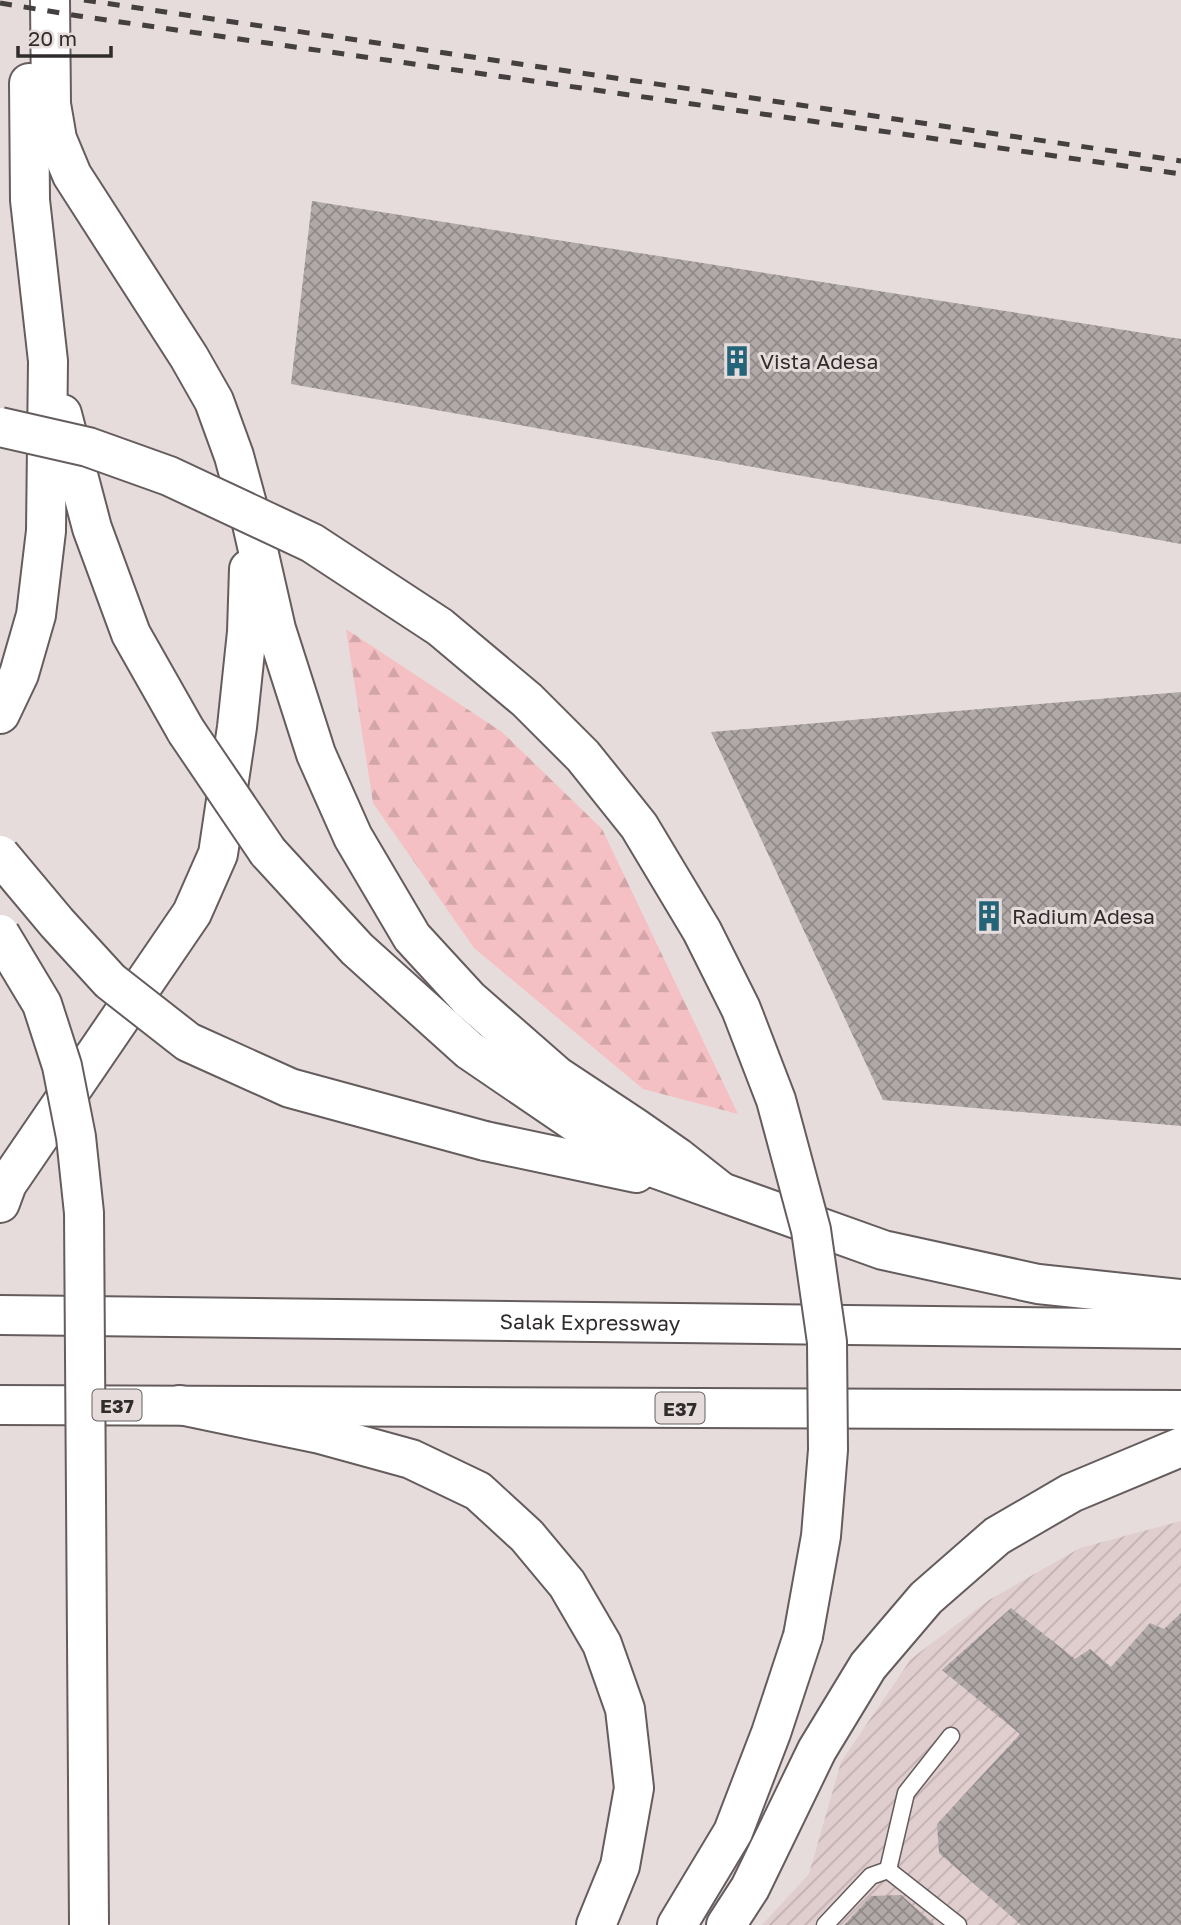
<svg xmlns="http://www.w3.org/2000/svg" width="1181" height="1925" viewBox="0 0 1181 1925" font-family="'Golos Text',sans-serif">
  <defs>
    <pattern id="industrial-furrows" width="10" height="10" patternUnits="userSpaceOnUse" patternTransform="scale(1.75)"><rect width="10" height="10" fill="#e0cdcd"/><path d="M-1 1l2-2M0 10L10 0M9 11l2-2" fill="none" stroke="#c0b0b0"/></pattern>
    <pattern id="forest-firs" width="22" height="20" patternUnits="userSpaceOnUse" patternTransform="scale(1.75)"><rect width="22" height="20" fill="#f5c0c3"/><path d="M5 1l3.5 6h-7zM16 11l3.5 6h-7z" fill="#d2a5a8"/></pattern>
    <pattern id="building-cross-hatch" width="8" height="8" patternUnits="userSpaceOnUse" patternTransform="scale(1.75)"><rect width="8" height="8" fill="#b1a8a8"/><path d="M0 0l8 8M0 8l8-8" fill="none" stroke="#908989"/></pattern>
  </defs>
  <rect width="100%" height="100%" fill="#e6dcdc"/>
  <polygon fill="url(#industrial-furrows)" points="1181,1521 1181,1925 762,1925 809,1874 841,1762 911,1659 989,1600 1080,1548"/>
  <polygon fill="url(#forest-firs)" points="346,629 502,732 602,829 738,1114 643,1089 474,948 373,803"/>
  <g fill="url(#building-cross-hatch)">
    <polygon points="312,201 1181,339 1181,544 291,384"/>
    <polygon points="1181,692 1181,1126 883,1100 711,732"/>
    <polygon points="1011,1608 1075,1659 1090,1649 1111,1667 1150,1623 1164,1629 1181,1613 1181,1925 1021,1925 939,1853 937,1824 1020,1734 942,1670"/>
    <polygon points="901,1895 935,1925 844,1925 871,1896"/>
  </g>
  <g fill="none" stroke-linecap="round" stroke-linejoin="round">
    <defs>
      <g id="service">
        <polyline points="888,1870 906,1793 951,1736"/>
        <polyline points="825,1925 871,1876 888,1870 958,1925"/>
      </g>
      <g id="trunk">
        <path id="s1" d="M0 1315 1181 1329"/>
        <polyline points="0,1405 1181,1410"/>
      </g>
      <g id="motorway">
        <polyline points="50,0 51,104 57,139 72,175 189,357 214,401 234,456 250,515 276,629 316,754 353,837 412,937 469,999 557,1076 634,1127 677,1157 720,1191"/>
        <polyline points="62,414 92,528 131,634 186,731"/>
        <polyline points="0,714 19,674 36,615 46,531 48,361 30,200 29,83"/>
        <polyline points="268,852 357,949 469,1050 629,1159 883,1250 1038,1284 1181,1299"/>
        <polyline points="485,1141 636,1173"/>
        <polyline points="0,1203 7,1184 192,913 218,854 237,727 247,632 249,569"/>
        <polyline points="180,1405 320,1434 411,1459 478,1491 527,1536 567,1584 602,1644 625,1709 634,1788 620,1866 596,1925"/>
        <polyline points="677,1925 733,1832 771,1733 803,1636"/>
        <polyline points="726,1925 750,1888 817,1750 868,1666 926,1598 997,1536 1071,1493 1181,1447"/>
      </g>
    </defs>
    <use href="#service" stroke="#655c5d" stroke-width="19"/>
    <use href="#trunk" stroke="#655c5d" stroke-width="42"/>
    <use href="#motorway" stroke="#655c5d" stroke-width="42"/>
    <use href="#service" stroke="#fff" stroke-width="16"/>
    <use href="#trunk" stroke="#fff" stroke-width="38"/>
    <use href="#motorway" stroke="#fff" stroke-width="38"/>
    <g stroke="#454040" stroke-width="5" stroke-dasharray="12 12" stroke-linecap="butt">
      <polyline points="84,0 1181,161"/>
      <polyline points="0,3 79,16 1181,174"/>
    </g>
    <defs>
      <g id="motorway-bridge">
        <polyline points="0,427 88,447 169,476 312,543 440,627 527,700 583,756 639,826 702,931 741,1009 776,1100 811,1230 827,1342 828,1450 821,1536 803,1636"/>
        <polyline points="186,731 268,852"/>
        <polyline points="0,855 57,923 110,981 188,1042 290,1088 485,1141"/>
        <polyline points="0,934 42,1004 62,1066 76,1137 84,1213 89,1925"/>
      </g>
    </defs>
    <use href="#motorway-bridge" stroke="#655c5d" stroke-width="42" stroke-linecap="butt"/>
    <use href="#motorway-bridge" stroke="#fff" stroke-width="38"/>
  </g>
  <defs>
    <symbol id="building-bare" viewBox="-9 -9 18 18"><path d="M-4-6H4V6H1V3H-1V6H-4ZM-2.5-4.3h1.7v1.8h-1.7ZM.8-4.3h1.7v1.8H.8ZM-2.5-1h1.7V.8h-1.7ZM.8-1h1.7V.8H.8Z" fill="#246479" stroke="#e6dcdc" stroke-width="2.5" paint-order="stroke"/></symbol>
  </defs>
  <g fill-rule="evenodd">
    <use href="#building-bare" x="715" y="339" width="44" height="44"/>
    <use href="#building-bare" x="967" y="894" width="44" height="44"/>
  </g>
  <g text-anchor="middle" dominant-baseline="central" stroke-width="6" stroke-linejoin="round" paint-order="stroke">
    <g fill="#e6dcdc" stroke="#676161" stroke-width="2">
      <rect x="92.5" y="1389.5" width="49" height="31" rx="5"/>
      <rect x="655.5" y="1392.5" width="49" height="31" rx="5"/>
    </g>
    <g font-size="19" font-weight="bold" fill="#302c2c">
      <text x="117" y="1405">E37</text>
      <text x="680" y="1408">E37</text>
    </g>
    <g font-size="21" fill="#302c2c" stroke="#e6dcdc" text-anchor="start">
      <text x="760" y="361">Vista Adesa</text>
      <text x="1012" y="916">Radium Adesa</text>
    </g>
    <g font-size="21" fill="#302c2c" stroke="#e6dcdc">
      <text stroke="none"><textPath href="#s1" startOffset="590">Salak Expressway</textPath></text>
    </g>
  </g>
  <path d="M18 46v10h93v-10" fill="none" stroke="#302c2c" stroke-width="3.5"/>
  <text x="28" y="46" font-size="21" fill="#302c2c" stroke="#e6dcdc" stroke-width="5" paint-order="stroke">20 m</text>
</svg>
